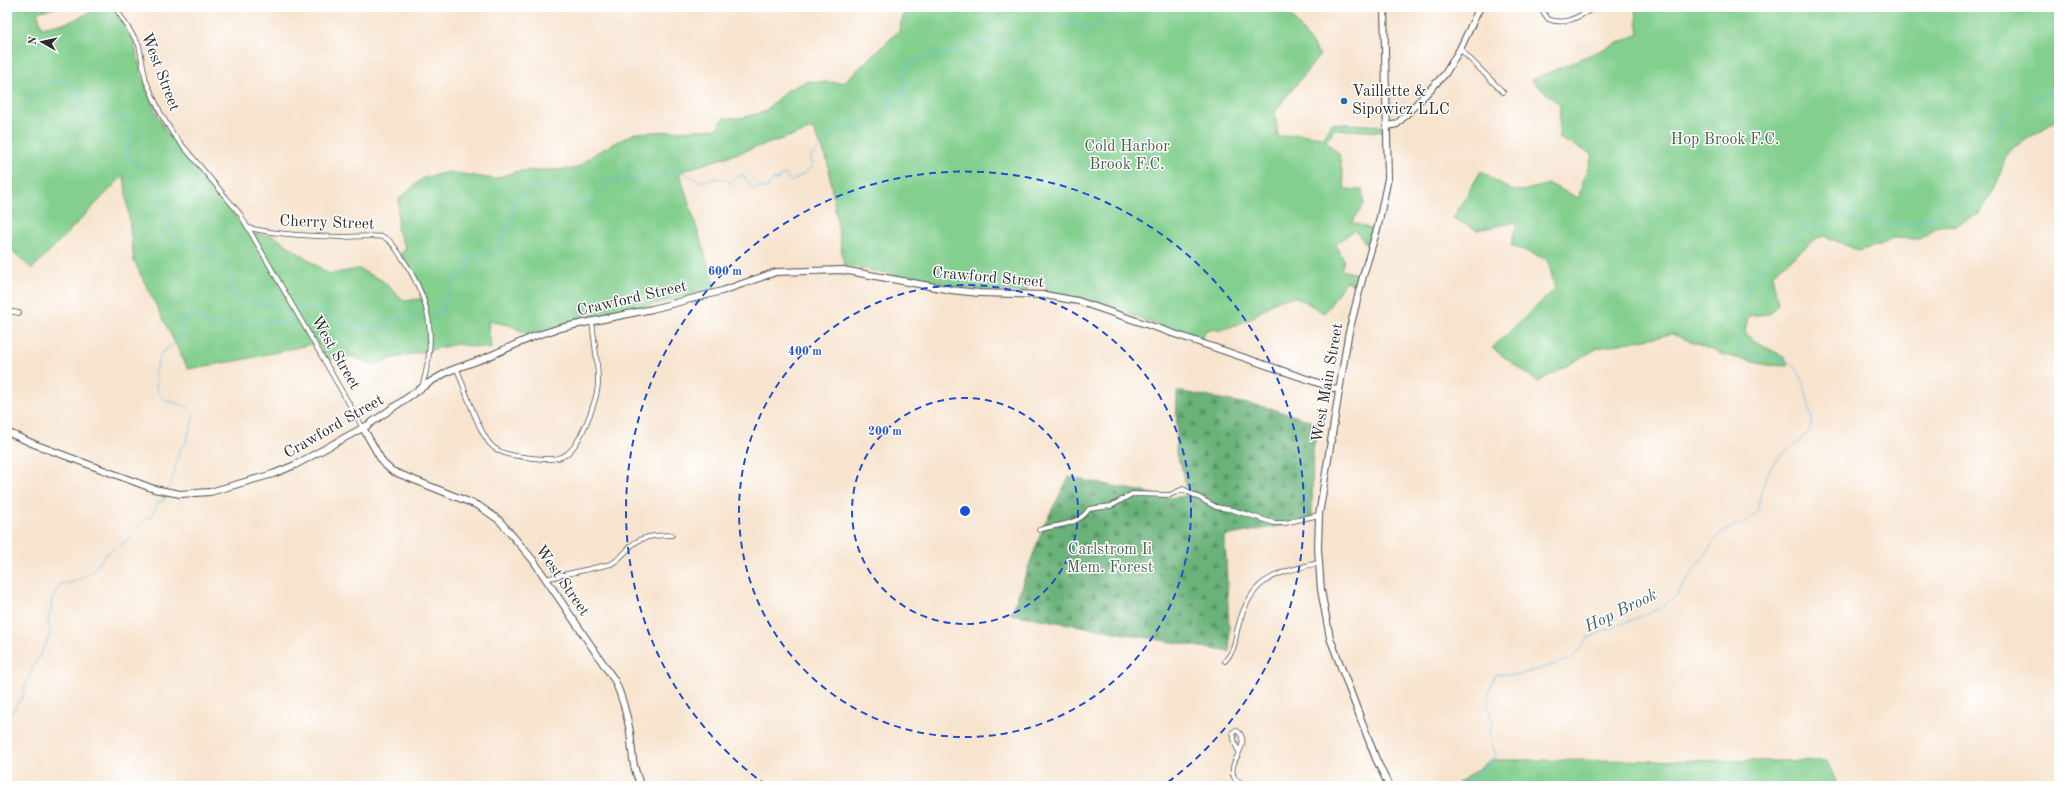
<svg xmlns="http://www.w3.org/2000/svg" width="2066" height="793" viewBox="0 0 2066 793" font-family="'Old Standard TT',serif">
  <defs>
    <pattern id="forest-firs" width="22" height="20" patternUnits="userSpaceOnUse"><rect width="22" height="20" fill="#69b279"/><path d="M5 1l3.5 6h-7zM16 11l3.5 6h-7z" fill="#579163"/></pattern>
  </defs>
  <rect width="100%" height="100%" fill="#fff"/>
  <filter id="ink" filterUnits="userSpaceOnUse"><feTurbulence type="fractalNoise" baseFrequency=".025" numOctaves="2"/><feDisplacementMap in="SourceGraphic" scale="8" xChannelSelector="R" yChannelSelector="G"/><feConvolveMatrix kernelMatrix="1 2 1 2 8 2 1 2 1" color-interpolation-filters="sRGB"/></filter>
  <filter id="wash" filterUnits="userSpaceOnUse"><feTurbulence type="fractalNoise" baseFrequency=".012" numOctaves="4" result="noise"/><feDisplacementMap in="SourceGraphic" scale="16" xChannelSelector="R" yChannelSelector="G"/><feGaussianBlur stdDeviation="0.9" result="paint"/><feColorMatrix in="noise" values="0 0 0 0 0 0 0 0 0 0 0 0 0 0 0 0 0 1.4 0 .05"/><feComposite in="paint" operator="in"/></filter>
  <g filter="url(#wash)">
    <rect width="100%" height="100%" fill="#f7e4cf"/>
    <g fill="#82cf8e" stroke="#567d5c">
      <path d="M7 7H59L37 12 42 28 69 22 103 7H111L125 26 134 43 142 75 152 103 165 130 211 185 248 233 274 236 329 274 359 269 383 281 404 301 427 298 400 254 406 249 397 229 399 199 423 178 449 172 494 179 518 171 575 169 596 153 635 133 716 129 724 118H740L764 112 786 91 807 81 843 83 899 31 905 7H1285L1320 55 1275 111 1278 137 1297 134 1322 137 1332 123 1382 126V132L1334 129 1326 141 1339 154 1345 189 1362 190 1364 205 1352 222 1371 229 1366 244 1354 230 1335 245 1344 260 1341 270 1357 274 1354 284 1346 281C1338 291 1333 303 1324 313L1297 297 1279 299 1250 319 1222 330 1213 328 1204 332 1201 340 1084 299 1045 292 1047 283 1030 281 1026 293 962 288 844 265 827 159 813 129 679 172 716 289 549 329 530 335 509 325 488 321 491 349 457 344 394 358 372 365 352 356 327 360 317 343 241 360 188 369 134 261 124 175 32 269 7 246Z"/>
      <polygon points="1635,7 2059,7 2059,119 2008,151 1995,188 1980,214 1969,218 1957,225 1939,226 1919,239 1893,238 1885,243 1859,251 1825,236 1817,238 1772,274 1778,304 1770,314 1748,316 1745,332 1755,342 1785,357 1788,366 1766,365 1724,355 1672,334 1598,348 1538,382 1492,348 1555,289 1548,260 1511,245 1517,222 1477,230 1453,218 1481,171 1511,190 1522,191 1549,184 1579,198 1582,183 1593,155 1559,138 1560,105 1531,80 1639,34"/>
      <polygon points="1491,760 1827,761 1838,786 1454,786"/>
    </g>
    <polygon fill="url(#forest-firs)" stroke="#4a6e52" points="1177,391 1270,408 1320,424 1313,448 1312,520 1225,536 1230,652 1011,614 1044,525 1069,477 1174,498 1188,495 1181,465 1176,455"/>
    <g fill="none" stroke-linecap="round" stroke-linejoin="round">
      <g stroke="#6bc2e8" stroke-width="1">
        <path d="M2033 100C2066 83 2044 78 2059 59"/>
        <path d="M7 122 34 96 40 87 53 82 67 83 80 91 82 100 79 109 88 113 124 119 131 130 133 138 125 146 129 159 141 167 147 175 155 190 156 200 174 218 167 230 174 235 177 241 211 249 230 268 228 271 231 278 229 283 234 287 232 295 248 302 254 298 258 305 273 303 279 307H290L286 322H269L255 326 247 323 242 325 239 323C231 326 226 329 218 324L213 325 201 320 197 314 185 319 173 345 161 353 155 371 157 379 156 388 165 401C173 402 192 405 194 415L186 443 180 449 170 488"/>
        <path d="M296 307 319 309 341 323C356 321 352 325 365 328 373 330 383 328 391 325L392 319 425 315"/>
        <path d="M430 315 444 311C443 298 451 289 456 277L467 273 471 256 490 252 501 245 502 237 514 213 512 207 515 200 528 191 529 185 537 188 541 192 548 186 557 188 567 186 580 203C591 206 602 190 607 181L616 183 619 177 637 180 640 175 673 171 683 173 700 181 722 178 731 183 737 177 743 175 754 190 759 187 768 188 770 181 779 179 784 173 792 182 812 167 810 158 839 125 852 124 856 128H866L877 113 890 109 888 97 906 91 903 71 913 62 921 59 964 49 968 45 986 43 994 49 1017 46 1046 23 1080 24 1087 31 1105 19 1112 7"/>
        <polyline points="1739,324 1743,305 1752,279 1771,260 1769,249 1774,238 1793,239 1804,225 1822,229 1843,209 1867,222 1904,225 1942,213 1978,180 1991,131 2012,110"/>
        <polyline points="120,545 130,539 146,518 151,517 158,502 163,502 165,495"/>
        <path d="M7 724 11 713 23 696 25 684 29 678 33 665 40 656 50 634 48 619 51 609 52 600 60 584C72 585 87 576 96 567 102 560 106 553 114 548"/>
        <path d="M1466 786 1464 782 1493 763 1496 756 1489 735 1493 722C1485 703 1487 692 1496 674L1519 675 1572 659 1589 637 1661 608 1676 596 1720 533 1745 523 1758 511C1758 497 1767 468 1778 458 1788 449 1803 441 1810 429 1814 421 1810 411 1808 402 1800 364 1791 354 1750 357L1740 342 1738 328"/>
      </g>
    </g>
  </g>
  <g filter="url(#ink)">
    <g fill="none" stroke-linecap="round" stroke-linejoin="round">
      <defs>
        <g id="street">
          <polyline points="115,7 139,45 146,81 161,114 173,134 240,214 363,428"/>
          <polyline points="1472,7 1477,13"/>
          <path d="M1540 7 1548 19C1566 27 1580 15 1596 7"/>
          <polyline points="1460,49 1503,92"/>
          <path d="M249 228C279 235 312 236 343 237 353 237 374 235 383 237 392 240 397 251 403 259 431 302 437 337 422 387"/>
          <polyline points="7,311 19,313"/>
          <path d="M457 369C465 389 477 428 490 444 501 456 518 456 533 458 543 459 556 461 565 455 580 447 598 398 598 382 598 362 594 341 592 321"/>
          <path d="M1039 530C1057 524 1078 526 1089 509L1111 506 1132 494 1170 495 1183 489 1216 507 1233 510 1274 523H1285L1319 515"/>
          <path d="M545 579 611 564C620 559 625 552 632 545 643 535 658 536 672 535"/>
          <path d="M1225 661C1236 649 1234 642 1238 627 1251 578 1273 574 1318 563"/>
          <path d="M1239 752 1235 744 1233 732 1236 730C1255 743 1226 761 1234 777 1235 780 1240 783 1243 786"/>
        </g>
        <g id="secondary">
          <polyline points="1384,7 1388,178 1378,226 1363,276 1348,336 1319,515 1318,549 1321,590 1330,638 1376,759 1389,786"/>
          <polyline points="1388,126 1397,124 1445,74 1460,49 1480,7"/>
          <path d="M363 428 383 463 392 471 479 506 499 520 533 560 615 681C622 697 627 715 630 732 633 754 631 764 641 786"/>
          <polyline points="7,432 34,444 154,489 180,494 210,492 273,474 295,465 368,425 430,382 449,371 485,358 535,336 560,328 652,309 722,291 776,272 843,270 951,290 979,293 1045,295 1078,301 1339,390"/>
        </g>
      </defs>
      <use href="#street" stroke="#4a4744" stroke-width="5.5"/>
      <use href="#secondary" stroke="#4a4744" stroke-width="8"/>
      <use href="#street" stroke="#fff" stroke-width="4"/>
      <use href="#secondary" stroke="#fff" stroke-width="6"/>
    </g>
  </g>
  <g fill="none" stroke="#1d4ed8" stroke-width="2" stroke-dasharray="7 5">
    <circle cx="965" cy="511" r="113"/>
    <circle cx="965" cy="511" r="226"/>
    <path d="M766 785A339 339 0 1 1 1164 785"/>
  </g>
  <circle fill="#1f6fb2" stroke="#fff" stroke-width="1.5" cx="1344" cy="101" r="4"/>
  <g text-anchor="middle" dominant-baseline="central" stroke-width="3" stroke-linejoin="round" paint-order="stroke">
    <g font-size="16" fill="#2b2b2b" stroke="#fff">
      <text transform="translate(160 72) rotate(69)">West Street</text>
      <text transform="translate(327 223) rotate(2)">Cherry Street</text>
      <text transform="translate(988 278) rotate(5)">Crawford Street</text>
      <text transform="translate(632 299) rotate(-13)">Crawford Street</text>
      <text transform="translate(335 353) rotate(60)">West Street</text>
      <text transform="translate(1328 383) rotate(-80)">West Main Street</text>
      <text transform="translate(334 427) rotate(-30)">Crawford Street</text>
      <text transform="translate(562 581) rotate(55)">West Street</text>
    </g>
    <g font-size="16" fill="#2b2b2b" stroke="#fff" text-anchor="start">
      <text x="1352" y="92">Vaillette &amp;<tspan x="1352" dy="18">Sipowicz LLC</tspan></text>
    </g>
    <g font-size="16" fill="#49644e" stroke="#fff">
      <text x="1725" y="140">Hop Brook F.C.</text>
      <text x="1127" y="147">Cold Harbor<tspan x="1127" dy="18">Brook F.C.</tspan></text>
      <text x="1110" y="550">Carlstrom Ii<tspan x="1110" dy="18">Mem. Forest</tspan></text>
    </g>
    <g font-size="17" font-style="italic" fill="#41606d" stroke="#fff">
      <text transform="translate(1621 611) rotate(-26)">Hop Brook</text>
    </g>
  </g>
  <circle cx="965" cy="511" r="6" fill="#1d4ed8" stroke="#fff" stroke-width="2"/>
  <g font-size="12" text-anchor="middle" font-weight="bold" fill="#1d4ed8" stroke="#fff" stroke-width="3" stroke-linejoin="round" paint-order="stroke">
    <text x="725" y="275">600 m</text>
    <text x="805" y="355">400 m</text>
    <text x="885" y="435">200 m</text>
  </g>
  <rect width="2066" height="793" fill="none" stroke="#fff" stroke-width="24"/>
  <g transform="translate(42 42) rotate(278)" stroke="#ffffff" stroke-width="3" paint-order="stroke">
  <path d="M0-3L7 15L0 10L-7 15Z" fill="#2b2b2b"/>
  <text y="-6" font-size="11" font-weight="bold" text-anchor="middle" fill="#2b2b2b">N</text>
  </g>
</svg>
